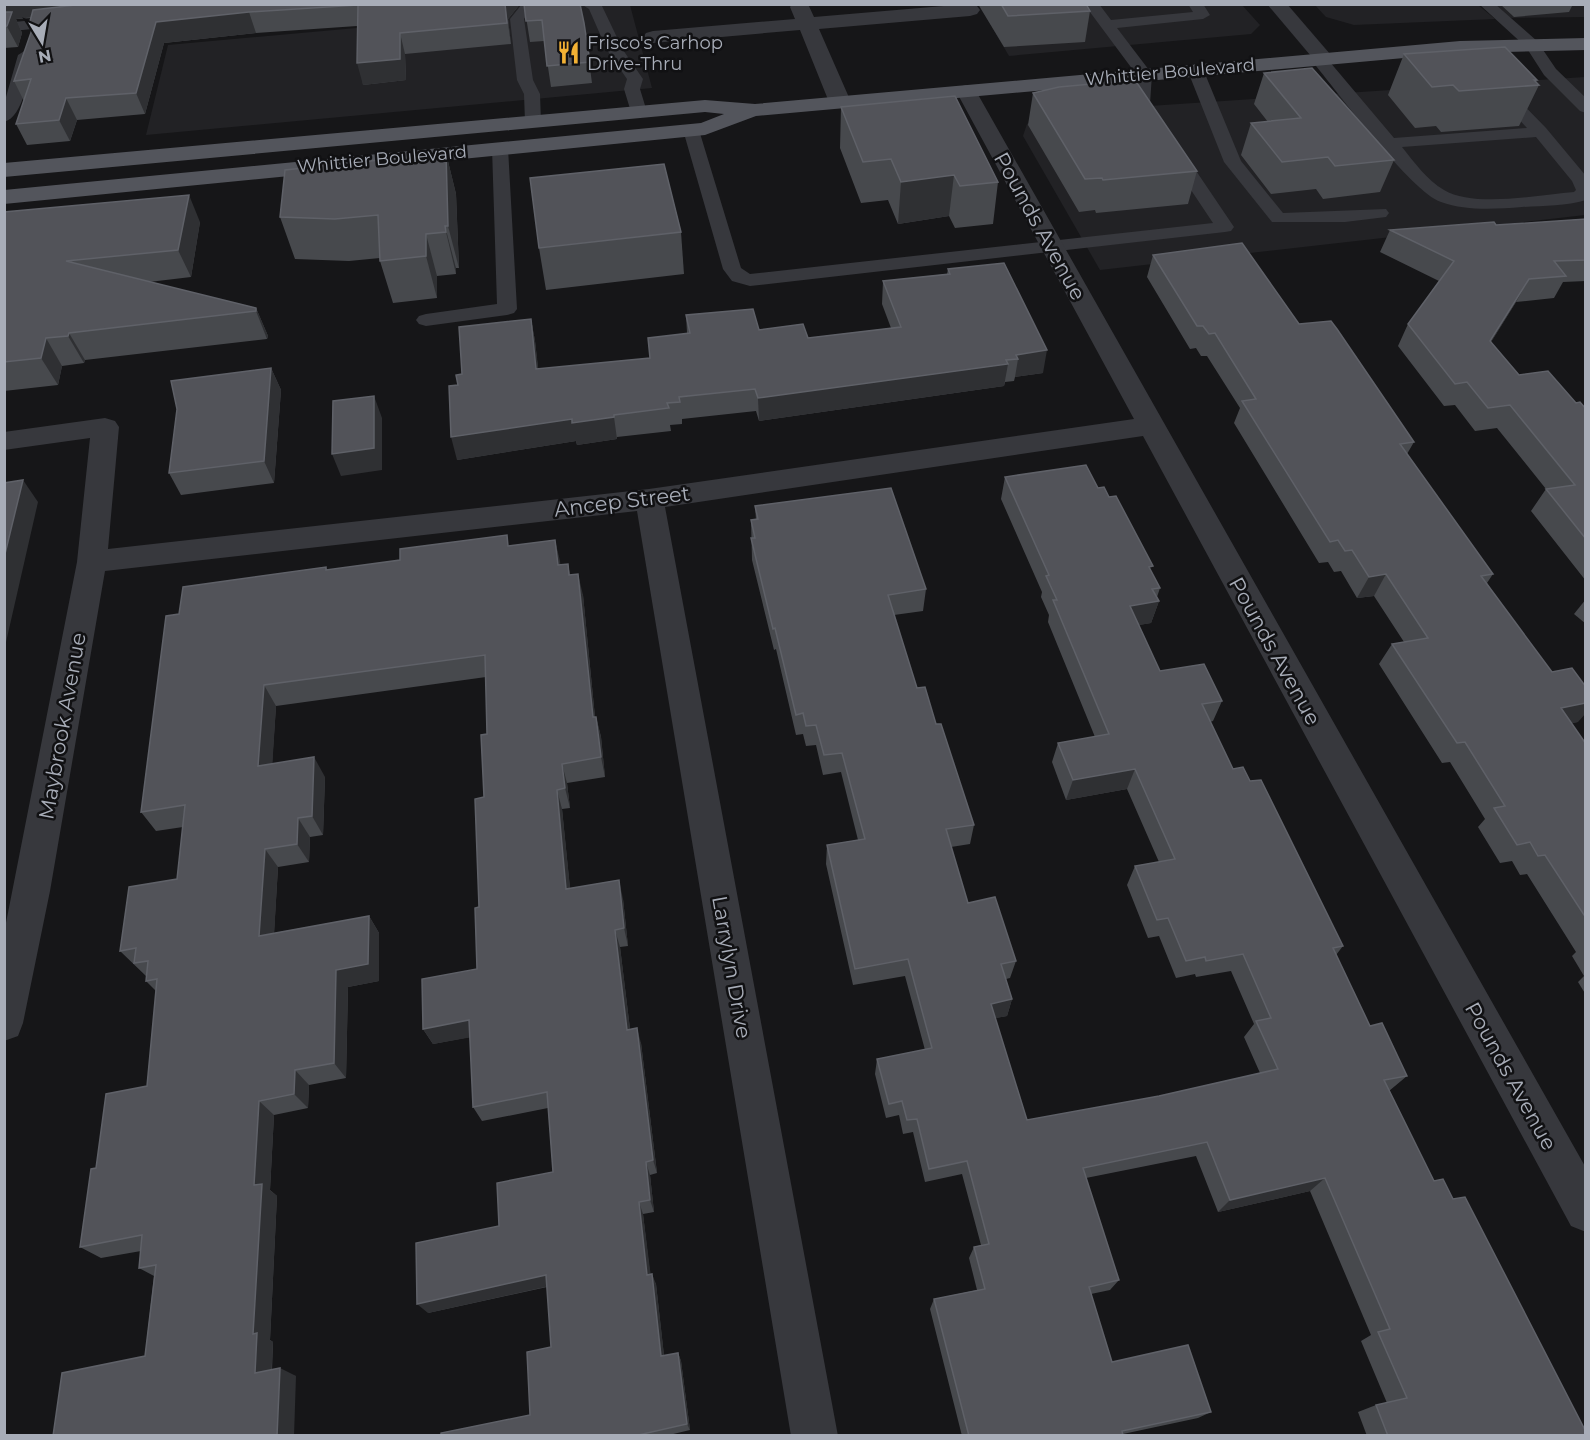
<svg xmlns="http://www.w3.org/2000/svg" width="1590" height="1440" viewBox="0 0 1590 1440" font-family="Montserrat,sans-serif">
  <rect width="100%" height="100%" fill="#161618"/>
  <g fill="#222225">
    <polygon points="412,5 630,5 652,88 146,135 168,45 411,23"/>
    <polygon points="979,5 1242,5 1260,25 1251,34 1009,56"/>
    <polygon points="1315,5 1478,5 1495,19 1354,25 1326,17"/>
    <polygon points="1480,5 1585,5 1585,17 1497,18"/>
    <polygon points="1585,77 1585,215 1100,270 1023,136 1027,124 1039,116 1075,111"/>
  </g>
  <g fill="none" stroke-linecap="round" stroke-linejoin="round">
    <g fill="#37383d" fill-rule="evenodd">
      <polygon points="522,4 544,4 529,12 524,19 533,80 540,94 541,122 533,127 525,122 524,94 517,80 510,19"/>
      <polygon points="581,4 602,6 623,50 643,79 640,89 647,112 645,115 639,117 631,112 624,89 627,79 607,50 589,9"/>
      <polygon points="1084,4 1099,4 1111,20 1193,12 1188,4 1203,4 1210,15 1203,19 1117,28 1152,74 1150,104 1163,124 1161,128 1149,128 1134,104 1136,74"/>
      <polygon points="1479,4 1495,4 1537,41 1556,69 1586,98 1586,113 1580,111 1544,75 1526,47"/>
      <polygon points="64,17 69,19 72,22 69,25 4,32 4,23"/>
      <path d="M26 50 34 55C29 73 24 117 4 122V104L18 55Z"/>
      <path d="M1318 53 1324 55 1394 138 1527 128 1493 91 1501 86 1507 88 1546 128 1586 176V200C1566 206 1542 206 1522 207 1495 209 1466 211 1441 202 1411 192 1337 91 1312 61L1310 58 1312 55ZM1536 137 1572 181 1576 190 1574 192C1539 195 1474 208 1444 190 1427 180 1414 162 1402 147Z"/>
      <polygon points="1195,64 1203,69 1241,161 1283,213 1386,209 1389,213 1386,217 1345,222 1272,222 1224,162 1187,69"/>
      <polygon points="691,125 699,130 741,268 750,274 1213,223 1167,154 1170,150 1182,150 1234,227 1231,231 1225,232 750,286 732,281 723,269 683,130"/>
      <polygon points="500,143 506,144 508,148 517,309 514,313 507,315 426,326 419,324 416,320 419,316 426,314 497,304 492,148 494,144"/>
    </g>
    <g fill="#37383d" fill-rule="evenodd">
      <polygon points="792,4 808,4 814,17 967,4 977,6 980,10 977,14 970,16 819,29 851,102 847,106 840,108 833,106 829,102 800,30 653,43 646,41 643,37 646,33 653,31 795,19 790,7"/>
      <polygon points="966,85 973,87 976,91 1586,1168 1586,1232 1571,1226 1143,436 665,507 838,1436 791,1436 637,511 105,571 50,891 23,1023 18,1036 4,1041 4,933 77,562 90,438 4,450 4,432 105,418 115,421 119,427 108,549 649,489 1134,419 956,91 959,87"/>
    </g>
    <polygon fill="#37383d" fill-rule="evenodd" points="1267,4 1287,4 1330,54 1333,58 1330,62 1316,62"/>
    <polygon fill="#53555c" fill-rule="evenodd" points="1586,38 1586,50 1460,53 756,116 705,135 4,204 4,190 701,123 724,114 705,112 4,177 4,163 705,100 755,104 1460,41"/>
  </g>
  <g fill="#47494d">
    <polygon points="4,4 520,4 508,19 511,44 405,54 406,80 363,85 357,26 256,33 164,43 145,114 77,120 70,141 27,145 16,124 24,101 14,81 32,31 29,25 31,18 16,19 22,33 18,47 4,48"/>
    <polygon points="524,4 584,23 592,83 551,87 544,41 530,42"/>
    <polygon points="978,4 1086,4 1090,11 1085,42 1004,47"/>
    <polygon points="1500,4 1573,4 1569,12 1514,17"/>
    <polygon points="1404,54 1537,80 1536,82 1539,85 1519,126 1441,132 1436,126 1415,128 1388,95"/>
    <polygon points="1264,73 1394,160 1380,192 1323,199 1316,189 1271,194 1241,155 1251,123 1268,122 1254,104"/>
    <polygon points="1033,93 1197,171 1188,204 1096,213 1095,210 1079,212 1028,125"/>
    <polygon points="841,107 998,182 993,224 955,228 949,216 898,224 888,200 861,203 840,148"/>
    <polygon points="446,153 456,194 459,268 456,268 456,274 437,276 437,298 393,303 380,261 380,258 349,261 295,259 280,217"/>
    <polygon points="4,212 200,222 191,277 149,282 256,308 268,336 267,339 85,360 84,363 62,366 58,385 4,391"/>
    <polygon points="1586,219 1586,281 1563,282 1554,298 1516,302 1491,342 1519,375 1576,403 1586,409 1586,581 1531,511 1546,489 1497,428 1475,431 1455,405 1444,406 1398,346 1408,324 1439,281 1380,252 1390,230 1496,225"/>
    <polygon points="681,232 684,274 546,290 539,248"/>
    <polygon points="1153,255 1299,324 1414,442 1407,454 1493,574 1487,583 1578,722 1571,723 1586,744 1586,995 1578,982 1584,976 1572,956 1576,952 1527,874 1520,875 1512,861 1500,863 1478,827 1485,819 1450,762 1442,763 1379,664 1392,644 1404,642 1374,596 1357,598 1341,571 1334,572 1328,562 1319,563 1234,423 1240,408 1207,356 1201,356 1196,348 1190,349 1147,277"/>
    <polygon points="948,269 1043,373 1015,377 1014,381 1005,382 1004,386 759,421 756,411 682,419 682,424 670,425 671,431 617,437 617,439 577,445 576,441 457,460 458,385 531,319 535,341 538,369 650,358 687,333 686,315 808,338 891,328 882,304 883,281 947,274"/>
    <polygon points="271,368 281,390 274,483 181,495 169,473"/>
    <polygon points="1005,477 1098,488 1109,497 1160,588 1157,597 1159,601 1151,623 1138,625 1160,671 1222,701 1213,721 1210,722 1233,769 1250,781 1343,946 1336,955 1370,1026 1407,1076 1389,1091 1434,1181 1453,1199 1586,1436 1367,1436 1358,1412 1376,1405 1387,1403 1361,1341 1371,1335 1310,1191 1218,1212 1196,1156 1086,1178 1119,1280 1110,1290 1091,1294 1112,1362 1211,1412 1198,1418 1123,1434 1123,1436 962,1436 930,1309 934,1299 977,1290 969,1258 974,1247 981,1245 962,1174 925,1182 913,1132 903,1134 899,1115 886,1118 875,1074 877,1059 925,1050 905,976 853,985 826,864 827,845 858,840 841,772 823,775 816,745 806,746 803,734 796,735 776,649 774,650 752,560 751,520 756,520 755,506 926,589 923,611 894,615 917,688 936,724 974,825 970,844 951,847 968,903 1016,961 1010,978 1006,979 1012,999 1007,1016 995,1018 1027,1120 1159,1096 1260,1073 1244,1037 1254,1024 1231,971 1196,977 1195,974 1176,978 1159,936 1148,938 1127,885 1135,866 1159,862 1127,789 1066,800 1052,762 1058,743 1095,737 1048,622 1049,615 1041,597 1042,592 1001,499"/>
    <polygon points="555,540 560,565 568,564 570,575 583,595 595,717 596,717 601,737 605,777 567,783 570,808 562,809 570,889 623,899 628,946 620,947 630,1029 641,1043 657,1173 650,1175 654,1212 643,1214 650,1274 656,1284 664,1356 678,1353 681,1361 690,1430 665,1436 441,1436 530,1415 551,1347 547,1287 428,1313 499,1226 553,1172 548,1108 482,1121 473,1107 470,1037 433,1044 423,1029 477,969 479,907 487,734 486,677 276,706 272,764 325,777 323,835 310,837 309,862 278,867 274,933 369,916 379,933 379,981 348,987 346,1078 309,1085 308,1108 274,1115 270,1190 277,1196 270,1340 273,1342 272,1370 296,1376 145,1356 154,1276 139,1268 141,1251 101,1258 80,1247 96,1168 147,1086 156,991 146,981 146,976 120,951 177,879 183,827 156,831 141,812 179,614 326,567 327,570"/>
    <polygon points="1586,599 1586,624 1574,614"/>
  </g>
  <g fill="#2f3033">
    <polygon points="4,4 154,4 16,19 22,33 18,47 4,21"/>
    <polygon points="505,4 520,4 508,19 511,44"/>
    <polygon points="249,12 256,33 164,43 145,114 136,93 156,22"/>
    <polygon points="400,33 405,54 406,80 363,85 357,63"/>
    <polygon points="66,98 77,120 70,141 59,120"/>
    <polygon points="446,153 456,194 459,268 448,226"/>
    <polygon points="954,175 949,216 898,224 901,182"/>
    <polygon points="189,195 200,222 191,277 178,250"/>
    <polygon points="445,226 456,268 456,274 446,232"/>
    <polygon points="426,234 437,276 437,298 426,256"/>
    <polygon points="1529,279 1516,302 1478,363 1490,341"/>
    <polygon points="256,308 268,336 267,339 256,311"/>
    <polygon points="531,319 535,341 541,391 536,369"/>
    <polygon points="69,333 85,360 84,363 68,336"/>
    <polygon points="46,338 62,366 58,385 41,358"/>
    <polygon points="1047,350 1043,373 1015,377 1018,359 1016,355"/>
    <polygon points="1008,364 1004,386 759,421 758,398"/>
    <polygon points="271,368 281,390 274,483 264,461"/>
    <polygon points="374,396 382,418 382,470 341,476 332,454"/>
    <polygon points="614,417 617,439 577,445 576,441 457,460 451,437 572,419"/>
    <polygon points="23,480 38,502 4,651 4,558"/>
    <polygon points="555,540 560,561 563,587 558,565"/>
    <polygon points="578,574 583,595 597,738 593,717"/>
    <polygon points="1386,574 1374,596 1357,598 1369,577"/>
    <polygon points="1159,601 1151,623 1123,628 1130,606"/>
    <polygon points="264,685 276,706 271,786 258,766"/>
    <polygon points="1586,703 1586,713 1578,722 1544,728 1561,708"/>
    <polygon points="596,717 601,737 605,777 601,757"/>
    <polygon points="314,757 325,777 323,835 312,816"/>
    <polygon points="562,764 567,783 570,808 565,788"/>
    <polygon points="1135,769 1127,789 1066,800 1073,780"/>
    <polygon points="557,790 562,809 572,907 566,889"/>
    <polygon points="298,818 310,837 309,862 297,844"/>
    <polygon points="265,849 278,867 273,953 259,936"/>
    <polygon points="619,880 623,899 628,946 624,928"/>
    <polygon points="369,916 379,933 379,981 348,987 346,1078 334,1063 336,970"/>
    <polygon points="615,930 620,947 632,1045 627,1030"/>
    <polygon points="1012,999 1007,1016 986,1020 991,1004"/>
    <polygon points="469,1020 478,1036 433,1044 423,1029"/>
    <polygon points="637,1028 641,1043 657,1173 653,1160"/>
    <polygon points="295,1070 309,1085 308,1108 294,1094"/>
    <polygon points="259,1101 274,1115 270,1190 277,1196 270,1340 273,1342 271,1381 255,1373 253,1334 254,1185"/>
    <polygon points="646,1162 650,1175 654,1212 650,1200"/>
    <polygon points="1325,1178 1310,1191 1218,1212 1230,1200"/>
    <polygon points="639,1202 643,1214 652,1285 647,1275"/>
    <polygon points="652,1274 656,1284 665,1364 661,1356"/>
    <polygon points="546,1275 554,1285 428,1313 417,1304"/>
    <polygon points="678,1353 681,1361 690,1430 687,1424"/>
    <polygon points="280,1368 296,1376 294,1436 277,1436"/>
  </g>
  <g fill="#525359" stroke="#5f6168" stroke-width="1.5">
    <polygon points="84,4 505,4 507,23 400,33 400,59 357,63 358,5 249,12 156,22 136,93 66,98 59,120 16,124 31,79 14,81 34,24 29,25 33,10"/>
    <polygon points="524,4 580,4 584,23 590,62 547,66 542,20 526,21"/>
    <polygon points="1001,4 1086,4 1090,11 1008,16"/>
    <polygon points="4,12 12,12 7,26 4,27"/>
    <polygon points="1505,47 1537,80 1534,80 1539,85 1459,91 1453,85 1432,87 1404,54"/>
    <polygon points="1312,68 1394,160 1335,166 1328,157 1282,162 1251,123 1301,118 1264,73"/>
    <polygon points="1135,80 1197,171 1103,180 1102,178 1085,179 1033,93 1059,87"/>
    <polygon points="955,96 998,182 960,186 954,175 901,182 891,159 863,162 841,107"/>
    <polygon points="446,153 448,226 445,226 446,232 426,234 426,256 380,261 378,215 335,219 280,217 285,170"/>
    <polygon points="664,164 681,232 539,248 530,178"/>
    <polygon points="189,195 178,250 66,261 256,308 256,311 69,333 68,336 46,338 41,358 4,362 4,212"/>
    <polygon points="1586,219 1586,260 1554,261 1566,276 1529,279 1490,341 1519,375 1548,371 1576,403 1580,402 1586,409 1586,539 1546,489 1575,485 1510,405 1488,408 1467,382 1455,384 1408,324 1454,261 1390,230 1494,222 1496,225"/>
    <polygon points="1242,243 1299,324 1331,321 1337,329 1414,442 1400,444 1493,574 1481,576 1552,672 1572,668 1586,687 1586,703 1561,708 1586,744 1586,918 1545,855 1538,856 1530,842 1517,845 1494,808 1505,806 1465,742 1457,743 1392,644 1428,638 1386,574 1369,577 1352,550 1345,551 1338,540 1330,542 1242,401 1256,399 1215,333 1209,334 1203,326 1197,326 1153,255"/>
    <polygon points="1004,263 1047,350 1016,355 1018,359 1006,360 1008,364 758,398 755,389 679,397 680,402 667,403 669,408 614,415 614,417 572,423 572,419 451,437 449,386 458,385 456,375 462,374 459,327 531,319 536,369 650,358 648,338 690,333 686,315 753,309 759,330 803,324 808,338 901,327 883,281 950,274 948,269"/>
    <polygon points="271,368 264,461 169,473 177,409 171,381"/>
    <polygon points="374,396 374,448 332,454 333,401"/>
    <polygon points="1086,465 1098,488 1104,487 1109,497 1116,496 1153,566 1149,567 1160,588 1152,589 1159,601 1130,606 1160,671 1204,664 1222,701 1202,704 1233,769 1243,767 1250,781 1261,780 1343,946 1333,948 1370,1026 1382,1023 1407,1076 1384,1080 1434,1181 1443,1179 1453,1199 1465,1197 1586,1432 1586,1436 1388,1436 1376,1405 1407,1398 1378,1332 1390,1329 1325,1178 1230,1200 1207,1142 1083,1168 1119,1280 1089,1287 1112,1362 1188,1345 1211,1412 1122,1431 1123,1436 969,1436 934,1299 985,1289 974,1247 989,1244 967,1161 929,1169 917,1119 907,1120 902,1101 889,1104 877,1059 932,1048 908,959 855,969 827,845 865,839 842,753 824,755 816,725 806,726 803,713 796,715 775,628 773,629 751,538 755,538 751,520 758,519 755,506 891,488 926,589 888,595 917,688 925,687 936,724 941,724 974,825 946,829 968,903 995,897 1016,961 1001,964 1012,999 991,1004 1027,1120 1159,1096 1278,1069 1256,1021 1271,1018 1243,954 1206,961 1205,957 1186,961 1168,918 1157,920 1135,866 1175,859 1135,769 1073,780 1058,743 1109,734 1053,600 1057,600 1046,576 1049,575 1005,477"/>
    <polygon points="23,480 4,558 4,483"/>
    <polygon points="507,535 508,546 555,540 558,565 568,564 569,575 578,574 593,717 596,717 601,757 562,764 565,788 557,790 566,889 619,880 624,928 615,930 627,1030 637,1028 653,1160 646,1162 650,1200 639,1202 647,1275 652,1274 661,1356 678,1353 687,1424 634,1436 441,1436 441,1433 530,1415 527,1352 551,1347 546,1275 417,1304 416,1243 499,1226 497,1183 553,1172 547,1092 473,1107 469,1020 423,1029 422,979 477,969 475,908 479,907 475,799 484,797 481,735 487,734 485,655 264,685 258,766 314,757 312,816 298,818 297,844 265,849 259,936 369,916 368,964 336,970 334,1063 295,1070 294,1094 259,1101 254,1185 262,1184 253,1334 257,1333 255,1373 280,1368 277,1436 53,1436 62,1373 145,1356 156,1265 139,1268 142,1235 80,1247 91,1169 96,1168 106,1094 147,1086 157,979 146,981 148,961 134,963 136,948 120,951 129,887 177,879 185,805 141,812 166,616 179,614 183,587 326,567 326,570 400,560 400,549"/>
  </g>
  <defs>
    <symbol id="restaurant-bare" viewBox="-9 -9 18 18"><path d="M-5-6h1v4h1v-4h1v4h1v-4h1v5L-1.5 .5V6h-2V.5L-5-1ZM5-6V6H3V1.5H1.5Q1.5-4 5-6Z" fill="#f2b134" stroke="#111113" stroke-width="2.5" paint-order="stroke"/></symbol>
  </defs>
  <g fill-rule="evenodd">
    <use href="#restaurant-bare" x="552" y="36" width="33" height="33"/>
  </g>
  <g text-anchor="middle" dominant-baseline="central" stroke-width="5" stroke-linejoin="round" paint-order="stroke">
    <g font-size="18" fill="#a8adb8" stroke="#111113" text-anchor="start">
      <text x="587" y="43">Frisco's Carhop<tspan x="587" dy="21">Drive-Thru</tspan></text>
    </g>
    <g font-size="18" fill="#a8adb8" stroke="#111113">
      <text transform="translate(1170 72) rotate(-5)">Whittier Boulevard</text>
      <text transform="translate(382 159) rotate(-5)">Whittier Boulevard</text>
    </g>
    <g font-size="21" fill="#a8adb8" stroke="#111113">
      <text transform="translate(1040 226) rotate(61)">Pounds Avenue</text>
      <text transform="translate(622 501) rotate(-7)">Ancep Street</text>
      <text transform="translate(1275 651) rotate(61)">Pounds Avenue</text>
      <text transform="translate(62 726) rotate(-80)">Maybrook Avenue</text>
      <text transform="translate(732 967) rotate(80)">Larrylyn Drive</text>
      <text transform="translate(1511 1076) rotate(61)">Pounds Avenue</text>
    </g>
  </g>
  <rect width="1590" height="1440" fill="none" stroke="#a8adb8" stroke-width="12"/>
  <g transform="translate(42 42) rotate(169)" stroke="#111113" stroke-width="4.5" paint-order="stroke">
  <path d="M0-4.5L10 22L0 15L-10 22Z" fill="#a8adb8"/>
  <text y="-9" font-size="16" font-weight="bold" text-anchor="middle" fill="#a8adb8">N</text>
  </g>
</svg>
